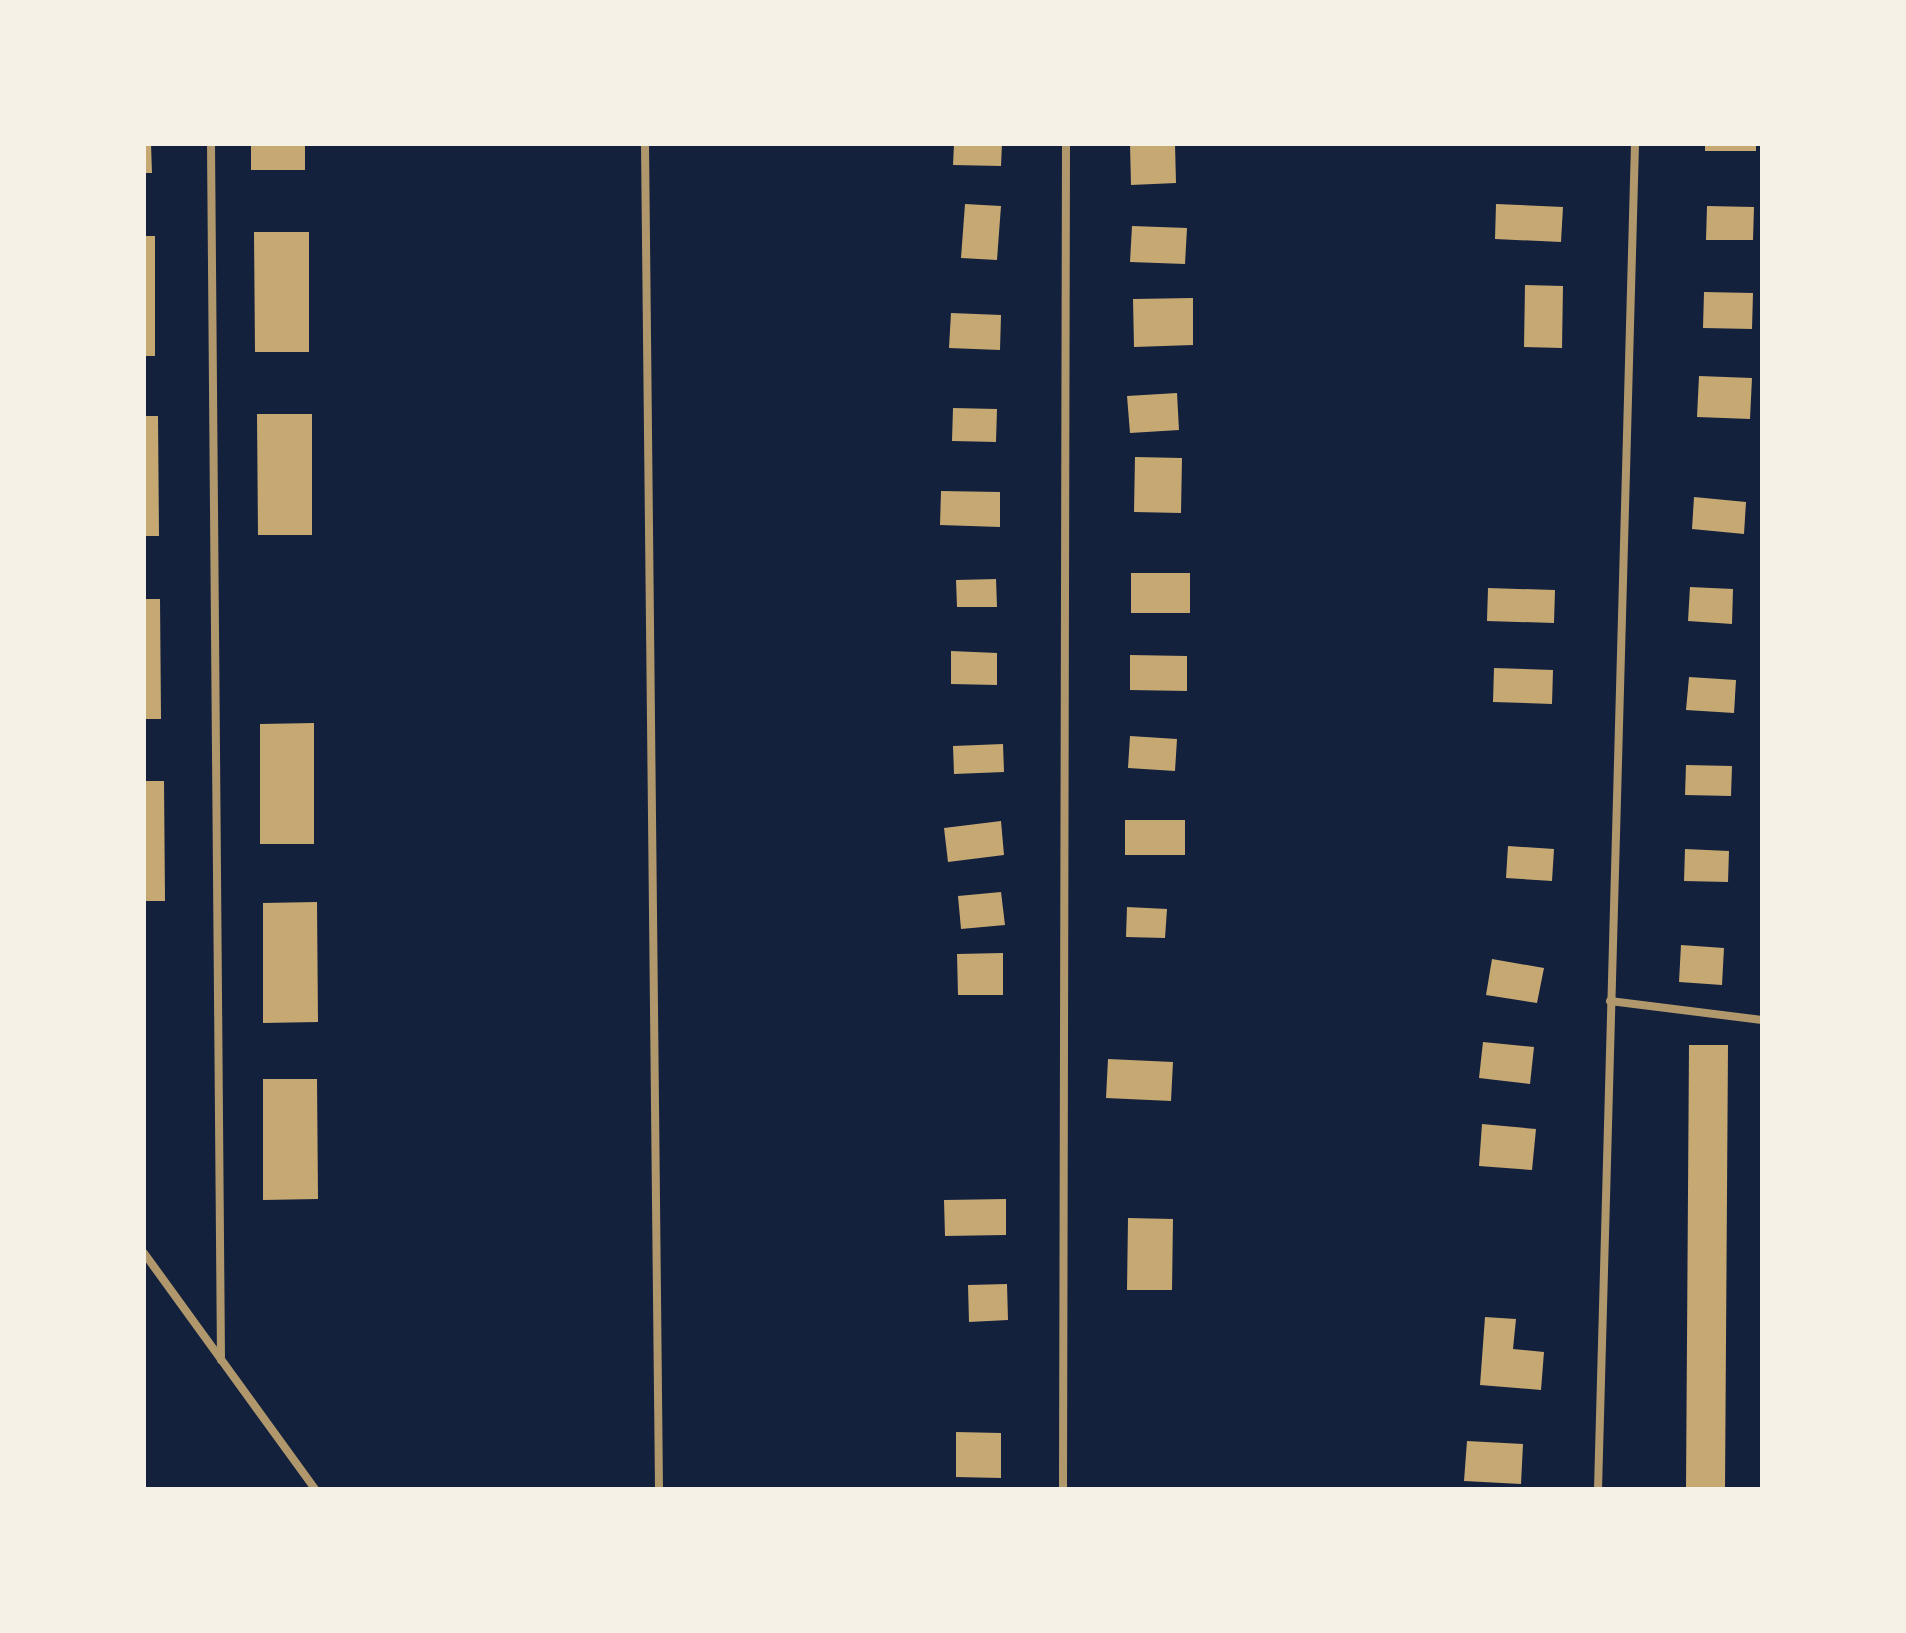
<svg xmlns="http://www.w3.org/2000/svg" width="1906" height="1633" viewBox="0 0 1906 1633" font-family="Ubuntu,sans-serif">
  <rect width="100%" height="100%" fill="#14213d"/>
  <g fill="#c6a872">
    <polygon points="144,144 151,144 152,173 144,173"/>
    <rect x="251" y="144" width="54" height="26"/>
    <polygon points="954,144 1002,144 1001,166 953,165"/>
    <polygon points="1130,144 1175,144 1176,183 1131,185"/>
    <rect x="1705" y="144" width="51" height="7"/>
    <polygon points="965,204 1001,206 997,260 961,258"/>
    <polygon points="1496,204 1563,207 1561,242 1495,239"/>
    <polygon points="1707,206 1754,207 1753,240 1706,240"/>
    <polygon points="1132,226 1187,228 1185,264 1130,262"/>
    <polygon points="254,232 309,232 309,352 255,352"/>
    <rect x="144" y="236" width="11" height="120"/>
    <polygon points="1525,285 1563,286 1562,348 1524,347"/>
    <polygon points="1704,292 1753,293 1752,329 1703,328"/>
    <polygon points="1193,298 1193,345 1134,347 1133,299"/>
    <polygon points="951,313 1001,315 1000,350 949,348"/>
    <polygon points="1699,376 1752,378 1750,419 1697,417"/>
    <polygon points="1177,393 1179,430 1130,433 1127,396"/>
    <polygon points="953,408 997,409 996,442 952,441"/>
    <polygon points="257,414 312,414 312,535 258,535"/>
    <polygon points="144,416 158,416 159,536 144,536"/>
    <polygon points="1135,457 1182,458 1181,513 1134,512"/>
    <polygon points="941,491 1000,492 1000,527 940,525"/>
    <polygon points="1694,497 1746,502 1744,534 1692,529"/>
    <rect x="1131" y="573" width="59" height="40"/>
    <polygon points="996,579 997,607 957,607 956,580"/>
    <polygon points="1690,587 1733,589 1732,624 1688,621"/>
    <polygon points="1488,588 1555,590 1554,623 1487,621"/>
    <polygon points="144,599 160,599 161,719 144,719"/>
    <polygon points="951,651 997,653 997,685 951,684"/>
    <polygon points="1130,655 1187,656 1187,691 1130,690"/>
    <polygon points="1494,668 1553,670 1552,704 1493,702"/>
    <polygon points="1689,677 1736,680 1734,713 1686,710"/>
    <polygon points="314,723 314,844 260,844 260,724"/>
    <polygon points="1130,736 1177,739 1175,771 1128,768"/>
    <polygon points="1003,744 1004,772 954,774 953,746"/>
    <polygon points="1686,765 1732,766 1731,796 1685,795"/>
    <polygon points="144,781 164,781 165,901 144,901"/>
    <rect x="1125" y="820" width="60" height="35"/>
    <polygon points="1001,821 1004,855 948,862 944,828"/>
    <polygon points="1508,846 1554,849 1552,881 1506,878"/>
    <polygon points="1685,849 1729,851 1728,882 1684,881"/>
    <polygon points="1001,892 1005,925 961,929 958,896"/>
    <polygon points="317,902 318,1022 263,1023 263,903"/>
    <polygon points="1127,907 1167,909 1165,938 1126,937"/>
    <polygon points="1681,945 1724,948 1722,985 1679,982"/>
    <polygon points="1003,953 1003,995 958,995 957,954"/>
    <polygon points="1492,959 1544,968 1537,1003 1486,995"/>
    <polygon points="1483,1042 1534,1047 1530,1084 1479,1078"/>
    <polygon points="1689,1045 1728,1045 1725,1489 1686,1489"/>
    <polygon points="1108,1059 1173,1062 1171,1101 1106,1098"/>
    <polygon points="263,1079 317,1079 318,1199 263,1200"/>
    <polygon points="1482,1124 1536,1129 1532,1170 1479,1166"/>
    <polygon points="1006,1199 1006,1235 945,1236 944,1200"/>
    <polygon points="1128,1218 1173,1219 1172,1290 1127,1290"/>
    <polygon points="1007,1284 1008,1320 969,1322 968,1285"/>
    <polygon points="1485,1317 1516,1319 1513,1349 1544,1352 1541,1390 1480,1385"/>
    <polygon points="956,1432 1001,1433 1001,1478 956,1477"/>
    <polygon points="1467,1441 1523,1444 1521,1484 1464,1481"/>
  </g>
  <g fill="none" stroke-linecap="round" stroke-linejoin="round">
    <g stroke="#b1986c" stroke-width="8">
      <polyline points="211,144 221,1360"/>
      <polyline points="645,144 659,1489"/>
      <polyline points="1610,1001 1762,1020"/>
      <polyline points="144,1253 315,1489"/>
      <polyline points="1063,1489 1066,144"/>
      <polyline points="1598,1489 1635,144"/>
    </g>
  </g>
  <rect width="1906" height="1633" fill="none" stroke="#f6f1e7" stroke-width="292"/>
</svg>
